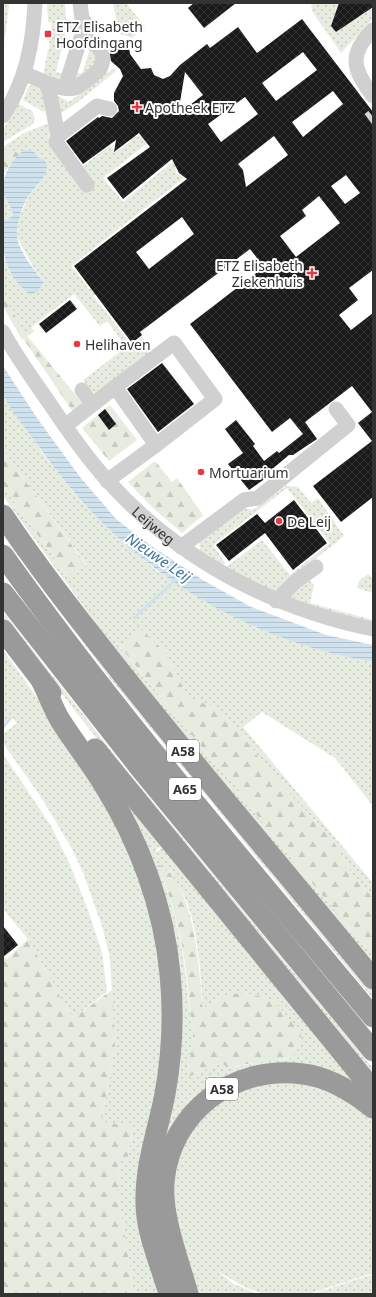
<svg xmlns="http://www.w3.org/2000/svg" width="376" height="1297" viewBox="0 0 376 1297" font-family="'Noto Sans',sans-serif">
  <defs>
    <pattern id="grass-dots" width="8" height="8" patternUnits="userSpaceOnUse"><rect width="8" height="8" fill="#e6ecdf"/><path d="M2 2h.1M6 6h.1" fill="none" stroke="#c6cbc0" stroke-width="1.8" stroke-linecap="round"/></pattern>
    <pattern id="forest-firs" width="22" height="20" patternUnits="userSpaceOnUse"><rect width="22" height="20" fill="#e6ecdf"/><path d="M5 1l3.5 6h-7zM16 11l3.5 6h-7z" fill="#c6cbc0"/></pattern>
    <pattern id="water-rules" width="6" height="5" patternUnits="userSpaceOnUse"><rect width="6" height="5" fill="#cfe2ee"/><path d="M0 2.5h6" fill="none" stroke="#b2c2cd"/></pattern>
    <pattern id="building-cross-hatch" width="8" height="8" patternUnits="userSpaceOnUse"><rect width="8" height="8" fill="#1a1a1a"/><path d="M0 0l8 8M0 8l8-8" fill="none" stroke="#333"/></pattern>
  </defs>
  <rect width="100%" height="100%" fill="#fff"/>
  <g fill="url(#grass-dots)" fill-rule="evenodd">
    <polygon points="3,3 9,3 9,7 3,51"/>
    <polygon points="47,3 65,3 66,19 79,23 79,30 76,32 66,30 56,72 66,74 61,81 43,75 48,50 49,50 50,43 49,43 52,23 48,22"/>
    <polygon points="113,3 126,3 145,27 132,38 119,33"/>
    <polygon points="311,3 373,3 373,19 341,53 312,11"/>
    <polygon points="90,46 98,63 75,82 75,72 82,74 90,49 82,47"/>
    <polygon points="114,68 116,71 74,105 59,114 55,94 69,102"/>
    <polygon points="32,84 43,90 47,108 44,112 23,100 28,88"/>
    <polygon points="19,104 32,111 35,119 33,124 3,142 3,130"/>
    <polygon points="49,123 50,146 73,174 110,145 116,152 131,141 129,138 163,131 103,178 123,202 175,160 176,174 185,177 71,266 89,289 113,271 118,277 93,296 131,344 142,337 153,350 96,395 83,380 120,352 116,347 122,341 107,321 100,326 74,294 31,327 34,331 22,340 3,305 3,254 10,274 44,281 35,270 17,237 18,221 29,195 39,184 45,173 45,160 37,157 9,165 3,174 3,147 24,133"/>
    <polygon points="3,193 13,215 10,219 3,221"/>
    <path d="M3 394C27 432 53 470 83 503 106 528 133 551 159 573V571C224 617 295 648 373 662V806L335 758 262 712 243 727 373 883V898L352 874 334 842 268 770 242 735 218 709 188 697 165 652 140 629 126 646 116 642 217 766 235 784 252 809 295 863 373 955V965L189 741 100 629 3 496V486L67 576 77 568 87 565 3 450Z"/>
    <polygon points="286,486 298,487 311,503 318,498 344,536 288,581 275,595 225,568 262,540 290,575 330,543 287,488 213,545 225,563 222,567 200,551 199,541 243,508 253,510"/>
    <polygon points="3,527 320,929 373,992 373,999 112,681 11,547 3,535"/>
    <polygon points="368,574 373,579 373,593 357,588 359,581"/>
    <polygon points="309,580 314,585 310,603 373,620 373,626 287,596"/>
    <polygon points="3,611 5,614 4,615 6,615 28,644 27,647 29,645 51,674 50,676 53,676 129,773 373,1068 373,1075 97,739 3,618"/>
    <polygon points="3,650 43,706 102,795 142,882 163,975 163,1294 134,1294 118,1193 119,1157 126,1164 134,1127 101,1122 115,1047 110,958 103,929 84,875 72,849 43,800 3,743 3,734 17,723 13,718 3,725"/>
    <polygon points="3,754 51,826 70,865 88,910 102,953 107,992 73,1018 71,1016 28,939 3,909"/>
    <path d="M109 783 161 846 156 850 157 852 162 847 367 1096 307 1069 196 1102 157 1230 175 997ZM157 866C166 875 179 884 184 896 198 924 201 977 203 1008L231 993 255 995 273 1000 283 1013 289 1059 265 1061 235 1067 221 1063 188 1077 194 1027 191 1023C186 969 180 916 157 866Z"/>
    <polygon points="315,1082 373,1117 373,1273 309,1294 264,1294 246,1288 216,1270 234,1284 258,1294 193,1294 168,1185 194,1121 248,1084"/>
    <polygon points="373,1274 373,1294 312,1294"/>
  </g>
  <g fill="url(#forest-firs)">
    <polygon points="9,147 19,154 3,174 3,152"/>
    <polygon points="3,294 24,332 83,404 73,412 12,322 3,306"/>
    <polygon points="110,405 137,440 109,461 82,428"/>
    <polygon points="3,450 87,566 77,568 67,576 3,486"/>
    <polygon points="155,461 172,482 177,478 203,515 182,533 153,508 128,482"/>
    <polygon points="140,628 165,652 188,697 218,709 242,735 268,770 334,842 352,874 373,898 373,955 295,863 252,809 235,784 217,766 114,639 119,643 126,646"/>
    <path d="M159 865C196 885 199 971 203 1008L231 993 255 995 273 1000 301 1033 299 1048 291 1058 247 1064 229 1068 221 1063 188 1077 194 1027 191 1023C188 970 180 915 157 866Z"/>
    <polygon points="28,939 71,1016 73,1018 112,990 115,1047 101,1122 134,1126 126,1165 119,1157 118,1193 134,1294 3,1294 3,1044 5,1042 3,1040 3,955 7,959"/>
  </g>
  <g fill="url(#water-rules)">
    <path d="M24 150C31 150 35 150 37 157L45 160C52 174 36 185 29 195 23 203 16 226 17 236 19 252 34 270 44 282L38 291 30 295C2 270 3 256 3 221L10 219 13 215C11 207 7 202 4 195 0 177 11 161 24 150Z"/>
    <path d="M3 366 37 418 80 477 116 519 150 545 201 579 251 607 326 635 373 645V662C238 639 120 563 42 451 35 441 5 403 3 394 1 385 3 375 3 366Z"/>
  </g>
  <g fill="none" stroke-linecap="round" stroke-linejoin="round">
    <g stroke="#cfe2ee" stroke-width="3">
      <polyline points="134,618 175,580"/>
      <polyline points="3,727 10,719"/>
    </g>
  </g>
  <g fill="url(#building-cross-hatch)" fill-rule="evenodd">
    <polygon points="194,3 236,3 204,28 188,8"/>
    <polygon points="339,3 373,3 373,7 336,32 331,26"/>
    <path d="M302 19 373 112V270L349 288 358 300 339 315 351 330 373 313V497L341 522 313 486 372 441 358 423 372 412 352 386 305 422 317 439 293 455H289L271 470 273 473 249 490 228 464 243 453 225 429 236 420 255 444 253 446 264 461 277 451 279 453 303 434 290 418 272 432 190 324 264 267 250 249 140 332 142 335 132 343 74 266 187 179 179 173 172 159 123 199 107 178 150 147 139 133 114 152 116 140 83 164 66 141 98 117 99 118 102 116 112 118 119 111 118 106 114 101V93L123 76 120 69 111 61 108 46 110 43 120 40 126 43 129 48 130 54 141 69 151 68 154 75 163 79 170 76 180 65 207 44 210 48 238 27 257 53ZM303 52 317 70 276 101 262 83ZM185 72 203 95 178 114ZM333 91 343 104 303 137 292 122ZM245 97 258 114 221 142 208 124ZM274 136 288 155 246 187 243 170 238 164ZM346 175 360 193 345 204 331 186ZM319 196 340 223 296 257 280 236 306 216 302 210ZM182 217 194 234 149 269 136 252Z"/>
    <polygon points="70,300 77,309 46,333 39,324"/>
    <polygon points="162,363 194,404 158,432 127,389"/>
    <polygon points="105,409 116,424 109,430 98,415"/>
    <polygon points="294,500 327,543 293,570 265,533 229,561 216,545 257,514 265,523"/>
    <polygon points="3,926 18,945 3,957"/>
  </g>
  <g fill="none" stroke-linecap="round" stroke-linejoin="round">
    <polyline stroke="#d6d6d6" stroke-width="15" stroke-dasharray="15 8" stroke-linecap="butt" points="369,120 373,117"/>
    <g stroke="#d0d0d0" stroke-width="15">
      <polyline points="80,3 82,19 85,22 84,38"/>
      <path d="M373 30C347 55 354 71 373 96"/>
      <path d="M24 73C35 78 63 92 75 88 84 84 93 75 100 69 108 52 98 45 84 38L80 40 65 88"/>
      <polyline points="46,83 50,94 58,136 56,142 87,185"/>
      <path d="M3 116C26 81 33 44 35 3"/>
      <polyline points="58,136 97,106 110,109"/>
      <path id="s1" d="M3 332C16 356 32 378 48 401 66 428 85 456 108 481 178 559 271 608 373 629"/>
      <polyline points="115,387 174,343 215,399 156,445"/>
      <polyline points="82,390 92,404"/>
      <polyline points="65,426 115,387 156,445 107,481"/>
      <polyline points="181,547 244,500 258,498 348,425 336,409"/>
      <polyline points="276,601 295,582 316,567"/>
    </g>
    <g stroke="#9a9a9a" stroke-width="21">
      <path d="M3 515C37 566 74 613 112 661 197 769 287 873 373 979"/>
      <path d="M3 555C117 715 247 865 373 1017"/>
      <polyline points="3,593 140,768 373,1051"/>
      <polyline points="3,630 51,693"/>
      <path d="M42 682C48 694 53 708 60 720 74 742 90 762 104 785 139 841 164 907 170 974 174 1013 172 1055 165 1094 158 1130 145 1165 146 1203 146 1233 161 1265 169 1294"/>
      <polyline points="95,749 373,1090"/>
      <path d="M188 1294C179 1261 161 1216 164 1182 170 1112 234 1064 303 1074 329 1077 353 1092 373 1108"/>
    </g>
  </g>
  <g fill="#e63946" stroke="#fff" stroke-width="1.5">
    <rect x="44" y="30" width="8" height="8" rx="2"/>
    <path d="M135 101h4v4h4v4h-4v4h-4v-4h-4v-4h4z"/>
    <path d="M310 267h4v4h4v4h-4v4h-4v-4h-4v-4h4z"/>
    <circle cx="77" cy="344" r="4"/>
    <circle cx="201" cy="472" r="4"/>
    <circle cx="279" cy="521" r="4"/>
  </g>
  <g text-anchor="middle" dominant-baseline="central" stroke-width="4" stroke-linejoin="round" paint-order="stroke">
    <g fill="#fff" stroke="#707070" stroke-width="1">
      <rect x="167" y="740" width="32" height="22" rx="3"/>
      <rect x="169" y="778" width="32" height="22" rx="3"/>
      <rect x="206" y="1078" width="32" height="22" rx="3"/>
    </g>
    <g font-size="13" font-weight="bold" fill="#333">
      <text x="183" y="751">A58</text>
      <text x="185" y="789">A65</text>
      <text x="222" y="1089">A58</text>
    </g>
    <g font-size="14" fill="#333" stroke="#fff" text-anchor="start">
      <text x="56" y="26">ETZ Elisabeth<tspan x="56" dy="16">Hoofdingang</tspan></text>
      <text x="145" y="107">Apotheek ETZ</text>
      <text x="303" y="265" text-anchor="end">ETZ Elisabeth<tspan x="303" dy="16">Ziekenhuis</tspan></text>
      <text x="85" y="344">Helihaven</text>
      <text x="209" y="472">Mortuarium</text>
      <text x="287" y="521">De Leij</text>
    </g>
    <g font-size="14" fill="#333" stroke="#fff">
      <text stroke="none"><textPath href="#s1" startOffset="246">Leijweg</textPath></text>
    </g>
    <g font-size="15" font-style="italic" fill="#3f7597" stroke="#fff">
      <text transform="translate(159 557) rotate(34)">Nieuwe Leij</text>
    </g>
  </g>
  <rect width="376" height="1297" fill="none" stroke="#333333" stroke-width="8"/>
</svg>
